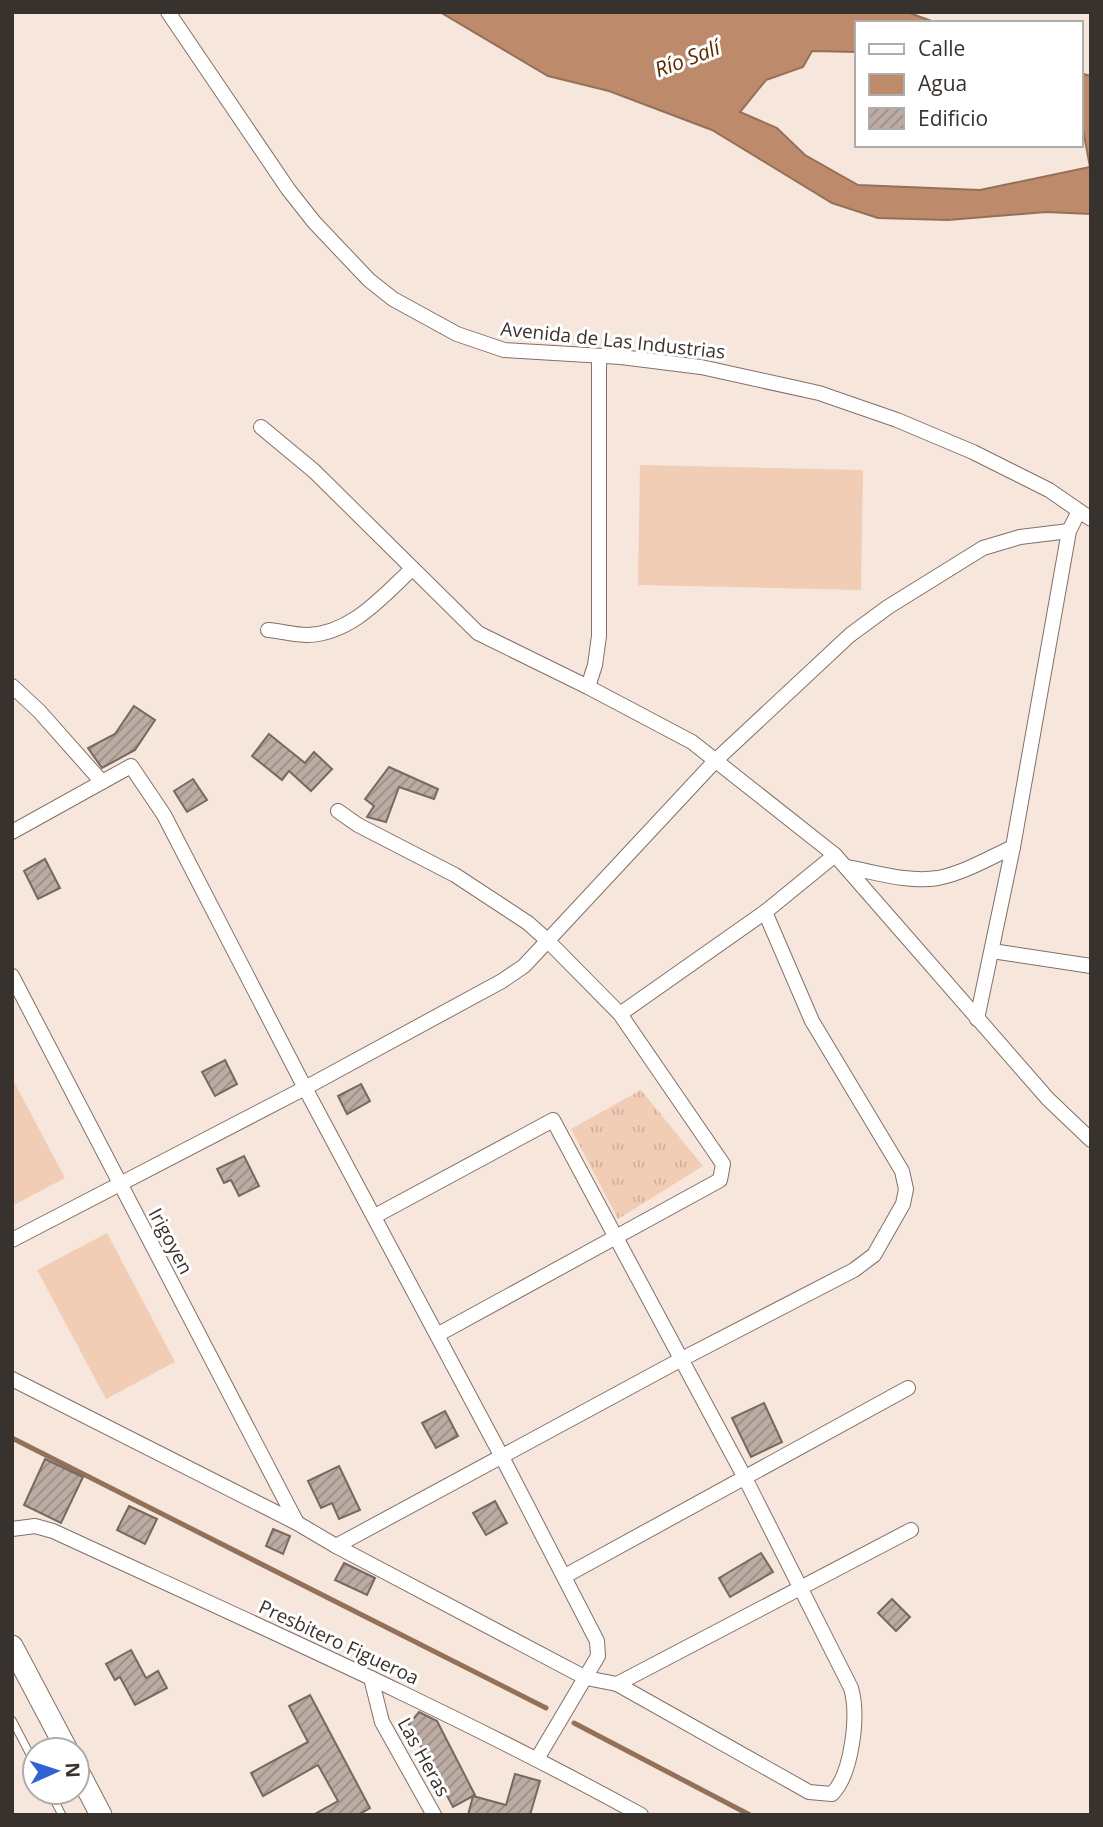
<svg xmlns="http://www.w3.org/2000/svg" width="1103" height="1827" viewBox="0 0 1103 1827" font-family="'Open Sans',sans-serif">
  <defs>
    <pattern id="grass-tufts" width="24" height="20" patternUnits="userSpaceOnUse" patternTransform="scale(1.75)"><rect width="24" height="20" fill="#f2cdb6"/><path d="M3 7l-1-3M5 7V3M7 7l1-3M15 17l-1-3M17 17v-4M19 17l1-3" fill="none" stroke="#d0b09d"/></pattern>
    <pattern id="building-hatch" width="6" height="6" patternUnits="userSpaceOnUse" patternTransform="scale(1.75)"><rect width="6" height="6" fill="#bcaca3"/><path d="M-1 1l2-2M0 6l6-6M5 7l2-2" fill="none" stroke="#9a8d85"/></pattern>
  </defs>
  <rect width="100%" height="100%" fill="#f7e6dc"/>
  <polygon fill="url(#grass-tufts)" points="641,1090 703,1166 618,1219 571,1129"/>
  <g fill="#f2cdb6">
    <polygon points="640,465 863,470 861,590 638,585"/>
    <polygon points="12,1078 65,1178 12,1206"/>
    <polygon points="107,1233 175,1362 106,1399 37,1270"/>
  </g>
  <polygon fill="#bd8b6b" stroke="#957059" stroke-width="2" points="440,12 907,12 937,23 856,23 856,52 812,51 803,67 766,80 740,112 777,128 805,155 858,185 980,190 1090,167 1080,114 1080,73 1091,76 1091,214 1046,212 948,220 878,218 832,203 712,130 609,91 548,76"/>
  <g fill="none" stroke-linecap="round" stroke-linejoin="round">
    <g stroke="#957059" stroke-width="5">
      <polyline points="12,1438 546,1708"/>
      <polyline points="574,1723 750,1815"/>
    </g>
  </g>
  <g fill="url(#building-hatch)" stroke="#776960" stroke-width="2">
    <polygon points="134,706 155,720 135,750 102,768 88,748 115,734"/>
    <polygon points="269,734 305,763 314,752 332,769 311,791 289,771 282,780 252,756"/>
    <polygon points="389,767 438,789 434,799 399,787 386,822 367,817 374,806 365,799"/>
    <polygon points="193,779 207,800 187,812 174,791"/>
    <polygon points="45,859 60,888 38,899 24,871"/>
    <polygon points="225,1060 237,1084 215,1096 202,1072"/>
    <polygon points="361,1084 370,1101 347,1114 338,1096"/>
    <polygon points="244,1156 259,1186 239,1196 231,1180 224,1183 217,1169"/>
    <polygon points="764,1403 782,1442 751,1457 732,1418"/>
    <polygon points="445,1411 458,1436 436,1448 422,1423"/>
    <polygon points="45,1459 83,1477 61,1523 24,1505"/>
    <polygon points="339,1466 360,1510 339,1519 332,1503 321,1508 308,1481"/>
    <polygon points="495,1501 507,1523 486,1535 473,1513"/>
    <polygon points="129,1506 157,1519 145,1544 117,1530"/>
    <polygon points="273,1529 290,1536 283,1554 266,1546"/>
    <polygon points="761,1553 773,1572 730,1597 719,1578"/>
    <polygon points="344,1563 375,1578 367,1595 335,1580"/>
    <polygon points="892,1599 910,1617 896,1631 878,1613"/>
    <polygon points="131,1650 146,1678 158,1671 167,1688 135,1705 120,1677 115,1680 106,1664"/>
    <polygon points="310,1695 370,1808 358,1815 313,1815 338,1801 318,1765 263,1796 251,1773 308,1742 289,1706"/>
    <polygon points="419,1712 437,1721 475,1795 453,1807 409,1724"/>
    <polygon points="515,1774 540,1781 530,1815 468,1815 473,1796 506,1805"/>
  </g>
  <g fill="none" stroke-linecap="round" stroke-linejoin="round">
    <defs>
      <g id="lane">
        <polyline points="12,1720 35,1764"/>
        <polyline points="50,1792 62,1815"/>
      </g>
      <g id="street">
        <polyline points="168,12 288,189 314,222 369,280 393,299 457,334 504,350 621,357 701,367 819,393 897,420 973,452 1049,490 1091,519"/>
        <polyline points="261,427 314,471 478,633 588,687 692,742 835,855"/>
        <path d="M268 630C281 631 294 635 307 635 351 634 382 597 412 569"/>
        <polyline points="12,686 39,711 102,782"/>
        <polyline points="588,687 595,665 599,636 599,356"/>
        <polyline points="338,811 358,825 455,875 528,923 547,940 620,1014 723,1164 720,1180 437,1335"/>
        <polyline points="12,832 131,766 164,815 305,1088 502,1457 597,1641 598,1656 537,1759"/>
        <path d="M846 867C875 872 908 883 938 878 964 873 989 858 1013 847"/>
        <polyline points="992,951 1091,966"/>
        <polyline points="12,976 297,1523"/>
        <polyline points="620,1014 765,912 835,855 1048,1099 1091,1140"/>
        <polyline points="977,1019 1013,847 1069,531 1079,511"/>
        <path d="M375 1216 553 1120 745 1478 851 1688C859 1715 852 1774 832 1794L809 1792 617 1684"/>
        <polyline points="12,1240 305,1088 502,981 524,966 716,760 850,635 888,607 983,548 1020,537 1069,531"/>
        <polyline points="12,1379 297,1523 336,1546 586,1678 617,1684 911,1530"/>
        <path d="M12 1529 35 1526 53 1531C250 1622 450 1710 641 1815"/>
        <polyline points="336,1546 680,1360 854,1270 874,1255 903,1204 906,1189 902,1171 812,1021 765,912"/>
        <polyline points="565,1576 908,1388"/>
        <polyline points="371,1678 382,1722 434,1815"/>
      </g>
      <g id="secondary">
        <polyline points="12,1646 67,1750"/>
        <polyline points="77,1769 101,1815"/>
      </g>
    </defs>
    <use href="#lane" stroke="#807169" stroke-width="9"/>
    <use href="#street" stroke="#807169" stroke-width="16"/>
    <use href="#secondary" stroke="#807169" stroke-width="23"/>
    <use href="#lane" stroke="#fff" stroke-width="7"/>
    <use href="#street" stroke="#fff" stroke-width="14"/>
    <use href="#secondary" stroke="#fff" stroke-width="21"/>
  </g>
  <g text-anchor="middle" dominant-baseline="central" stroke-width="6" stroke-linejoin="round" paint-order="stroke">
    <g font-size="19" fill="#38322e" stroke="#fff">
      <text transform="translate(613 340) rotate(6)">Avenida de Las Industrias</text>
      <text transform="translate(171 1241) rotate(62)">Irigoyen</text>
      <text transform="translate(339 1642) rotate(25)">Presbitero Figueroa</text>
      <text transform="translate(424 1757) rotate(61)">Las Heras</text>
    </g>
    <g font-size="21" font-style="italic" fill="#592a02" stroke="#fff">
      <text transform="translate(687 58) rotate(-21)">Río Salí</text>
    </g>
  </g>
  <rect width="1103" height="1827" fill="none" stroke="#38322e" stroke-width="28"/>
  <rect x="855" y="21" width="228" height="126" fill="#ffffff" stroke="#afadab" stroke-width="2"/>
  <rect x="869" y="44" width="35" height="10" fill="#ffffff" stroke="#afadab" stroke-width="2"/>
  <text x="918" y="56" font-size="21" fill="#38322e">Calle</text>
  <rect x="869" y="74" width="35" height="21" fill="#bd8b6b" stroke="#afadab" stroke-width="2"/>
  <text x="918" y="91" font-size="21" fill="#38322e">Agua</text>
  <rect x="869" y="108" width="35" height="21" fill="url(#building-hatch)" stroke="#afadab" stroke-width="2"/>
  <text x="918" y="126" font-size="21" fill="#38322e">Edificio</text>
  <g transform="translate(56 1771) rotate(87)"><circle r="33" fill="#ffffff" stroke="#afadab" stroke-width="2"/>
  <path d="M0-5L12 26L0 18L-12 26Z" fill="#3263d2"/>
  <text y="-10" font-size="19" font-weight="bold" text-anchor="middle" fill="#38322e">N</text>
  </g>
</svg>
